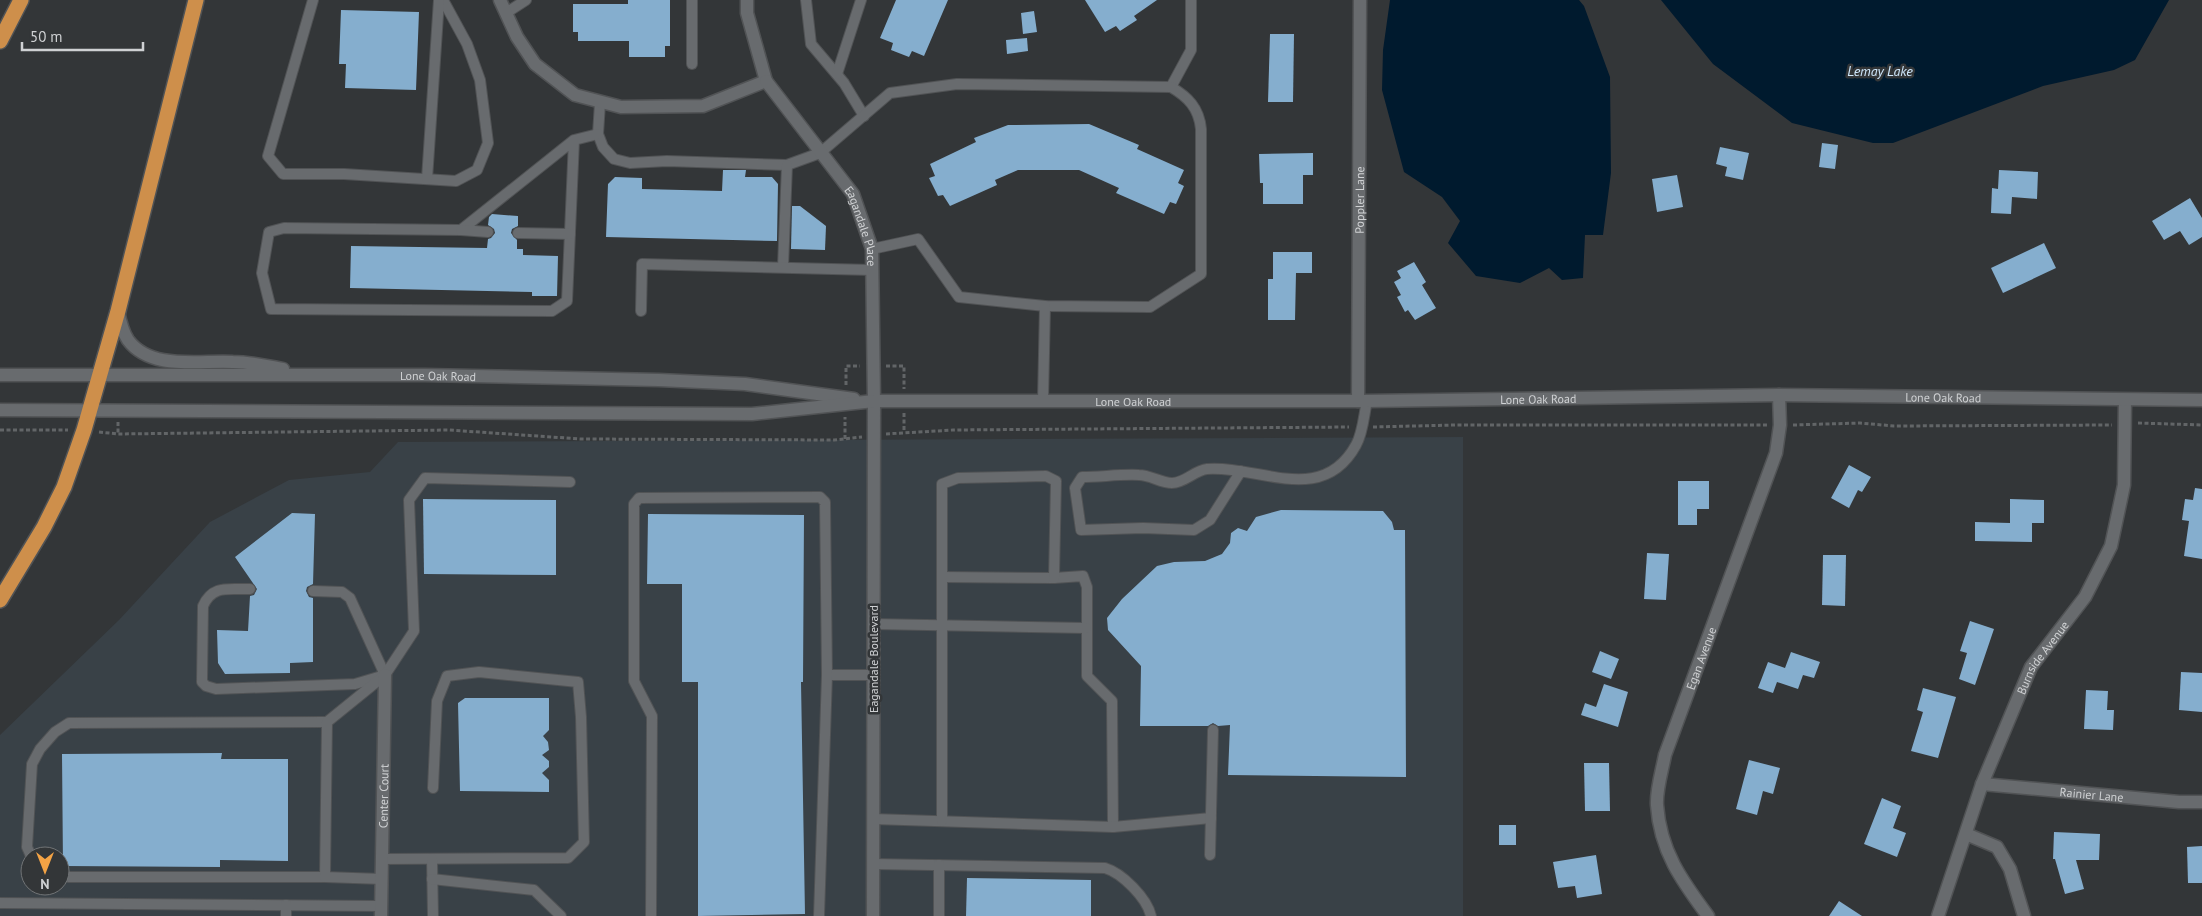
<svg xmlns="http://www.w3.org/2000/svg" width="2202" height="916" viewBox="0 0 2202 916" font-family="'PT Sans',sans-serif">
  <rect width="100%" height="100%" fill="#333638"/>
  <path fill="#394147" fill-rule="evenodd" d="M1463 437V916H0V735L119 620 210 522 289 480 370 472 398 442ZM30 856H60V886H30Z"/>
  <g fill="#001a2e">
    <polygon points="1390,0 1579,0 1584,6 1610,77 1611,173 1603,235 1585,235 1583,278 1562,280 1549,268 1520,283 1476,276 1448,243 1460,221 1442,197 1404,172 1382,90 1383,50"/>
    <polygon points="1661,0 2169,0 2135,60 2114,70 2043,86 1893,143 1873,143 1792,123 1713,64"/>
  </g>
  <g fill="#85aece">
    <polygon points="628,0 670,0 670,46 665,46 665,57 629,57 629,41 578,41 578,32 573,32 573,4 628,4"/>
    <polygon points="896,0 948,0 924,56 912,51 909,57 891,50 893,43 880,38"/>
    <polygon points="1085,0 1157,0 1134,16 1137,20 1120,31 1116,26 1105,32"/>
    <polygon points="341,10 419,12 416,90 345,88 346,64 339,64"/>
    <polygon points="1034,11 1037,32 1023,34 1021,13"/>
    <polygon points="1270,34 1294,34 1293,102 1268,102"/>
    <polygon points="1027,38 1028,51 1007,54 1006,40"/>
    <polygon points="1089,124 1139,145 1137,149 1184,170 1178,183 1184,186 1176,204 1170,202 1164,214 1116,193 1119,188 1079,170 1018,170 995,180 997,185 950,206 943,195 938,196 929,178 935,176 930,164 976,142 974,138 1008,125"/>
    <polygon points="1822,143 1838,145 1835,169 1819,167"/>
    <polygon points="1720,147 1749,153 1743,180 1725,176 1727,167 1716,164"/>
    <polygon points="1313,153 1313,175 1303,175 1303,204 1263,204 1263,183 1260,183 1259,154"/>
    <polygon points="723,170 746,170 745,177 772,177 778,184 777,241 606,237 608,184 615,177 642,178 642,189 722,191"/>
    <polygon points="1999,170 2038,172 2037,199 2012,197 2011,214 1991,213 1992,188 1998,189"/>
    <polygon points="1677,175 1683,207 1657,212 1652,179"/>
    <polygon points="2190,198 2202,218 2202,237 2189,245 2180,231 2164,240 2152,221"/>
    <polygon points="792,206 800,206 826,226 825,250 791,249"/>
    <polygon points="492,214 518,216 518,226 512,229 511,233 517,240 517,249 523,249 523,255 558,256 557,296 532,296 532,292 350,288 351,246 487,248 488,239 491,238 495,233 494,229 488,225 489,217"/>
    <polygon points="2044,243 2056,268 2003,293 1991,268"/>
    <polygon points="1273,252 1312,252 1312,273 1296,273 1295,320 1268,320 1268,279 1273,279"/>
    <polygon points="1414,262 1426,282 1422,285 1436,308 1415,320 1408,310 1405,312 1397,297 1401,295 1394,282 1401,278 1397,271"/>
    <polygon points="1849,465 1871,477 1862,492 1858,490 1849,508 1831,498"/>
    <polygon points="1678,481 1709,481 1709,509 1697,509 1697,525 1678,525"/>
    <polygon points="2195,488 2202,489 2202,559 2184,556 2189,521 2182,520 2185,499 2193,500"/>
    <polygon points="423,499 556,500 556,575 424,574"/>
    <polygon points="2010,499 2044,500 2044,523 2032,523 2032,542 1975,541 1975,522 2010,523"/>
    <polygon points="1281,510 1383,511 1392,522 1394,530 1405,530 1406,777 1228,775 1230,725 1218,726 1213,723 1208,726 1140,726 1141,666 1108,630 1107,618 1122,599 1157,566 1174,562 1205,561 1222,554 1230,543 1231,533 1238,528 1247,531 1256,517"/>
    <polygon points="292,513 315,514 313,584 307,587 306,591 309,597 313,598 313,662 290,663 290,673 225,674 218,663 217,630 248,631 250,596 254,595 257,589 235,557"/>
    <polygon points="648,514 804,515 803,682 801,682 805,914 698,916 698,682 682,682 682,584 647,584"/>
    <polygon points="1647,553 1669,554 1666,600 1644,599"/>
    <polygon points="1823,555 1846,555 1845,606 1822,605"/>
    <polygon points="1970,621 1994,629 1975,685 1959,679 1967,653 1960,651"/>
    <polygon points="1600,651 1619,659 1611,679 1592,672"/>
    <polygon points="1791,652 1820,662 1814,678 1803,675 1798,689 1777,682 1773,693 1758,688 1768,662 1785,668"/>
    <polygon points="2181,672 2202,673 2202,712 2179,710"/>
    <polygon points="1604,684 1628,692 1618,727 1581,715 1585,703 1596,707"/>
    <polygon points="1923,688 1956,697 1938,758 1911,751 1923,712 1917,710"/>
    <polygon points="2086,690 2108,691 2107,710 2114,710 2113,730 2084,729"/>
    <polygon points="465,698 549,698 549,730 543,736 548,742 549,750 542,755 549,761 549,767 542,773 549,780 549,792 460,791 458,703"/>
    <polygon points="222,753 221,759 288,759 288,861 220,860 220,867 63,866 62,754"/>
    <polygon points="1749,760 1780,768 1773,794 1763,791 1757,815 1736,809"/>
    <polygon points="1584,763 1609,763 1610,811 1585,811"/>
    <polygon points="1882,798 1901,806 1893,828 1906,833 1897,857 1864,844"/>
    <rect x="1499" y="825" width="17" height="20"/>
    <polygon points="2054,832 2100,834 2099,860 2076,860 2084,889 2065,894 2055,859 2053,859"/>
    <polygon points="2202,846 2202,883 2188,883 2187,847"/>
    <polygon points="1596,855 1602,894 1577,898 1575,886 1558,888 1553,862"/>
    <polygon points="967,878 1091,880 1091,916 966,916"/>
    <polygon points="1839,901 1862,916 1829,916"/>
  </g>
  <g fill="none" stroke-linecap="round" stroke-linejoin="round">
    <defs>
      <g id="service">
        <polyline points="313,0 268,156 283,174 344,174 456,181 477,170 488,143 480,80 467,44 443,0"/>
        <polyline points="692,0 692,64"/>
        <polyline points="806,0 811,44 844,83 864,116"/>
        <polyline points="506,13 526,0"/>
        <polyline points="837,74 861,0"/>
        <polyline points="1171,87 1191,50 1191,0"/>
        <path d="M600 103 598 134 603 147 614 159 630 163 667 161 787 165 820 153 890 93 957 84 1171 87C1188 97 1199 108 1201 129V274L1150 307 1045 306 959 297 918 239 872 249"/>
        <polyline points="574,140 567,301 552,311 271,309 262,273 269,232 284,228 461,230 574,140 598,134"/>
        <polyline points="427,179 439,0"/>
        <polyline points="461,230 488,232"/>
        <polyline points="518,233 570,234"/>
        <polyline points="783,267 787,165"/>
        <polyline points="641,311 642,264 872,270"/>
        <polyline points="1043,401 1045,306"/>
        <path d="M1241 471 1210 520 1194 530 1143 528 1081 530 1075 488 1082 477C1101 477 1120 474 1139 475 1150 475 1161 483 1172 483 1185 483 1195 470 1207 469 1259 465 1322 507 1356 445 1363 433 1364 414 1367 401"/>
        <polyline points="942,577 1054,578 1083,576 1087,587 1087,676 1112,701 1113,827"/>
        <path d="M250 589C229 590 213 584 203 606L202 682 206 686 216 689 355 684 385 675 350 598 342 592 313 591"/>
        <polyline points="873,624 1086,628"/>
        <polyline points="827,675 873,675"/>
        <polyline points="873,819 1113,827 1211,818"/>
        <polyline points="942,821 942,484 958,478 1046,476 1056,481 1054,578"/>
        <polyline points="1210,855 1213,730"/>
        <polyline points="31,856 27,847 32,764 40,749 55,732 69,723 327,722"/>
        <polyline points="382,859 568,858 584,842 581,717 578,682 479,672 447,676 437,701 433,788"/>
        <polyline points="432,859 433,916"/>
        <path d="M873 864 1105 868C1122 873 1147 898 1151 916"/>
        <polyline points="60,874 69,877 325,877"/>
        <polyline points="382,879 325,877 327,722 385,675 414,631 409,500 425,478 570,482"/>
        <polyline points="432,879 534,890 561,916"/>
        <polyline points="0,903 381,906"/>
        <polyline points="286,905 286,916"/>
        <polyline points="651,916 652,716 634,681 634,504 639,498 820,497 825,502 827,675 819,916"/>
        <polyline points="939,916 939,865"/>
      </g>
      <g id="minor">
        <polyline points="500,0 517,37 535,64 575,95 621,107 703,106 766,81 747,13 747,0"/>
        <path id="s1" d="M1358 401 1360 0"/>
        <path id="s2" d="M1982 784 2179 802H2202"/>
        <polyline points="1966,834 1997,847 2010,869 2024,916"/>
        <path id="s3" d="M381 916 385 675"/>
        <path id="s4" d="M1708 916C1682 881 1660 851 1657 805 1656 790 1662 771 1665 755L1776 453 1780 425 1779 395"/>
        <path id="s5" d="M1938 916 1982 784 2031 667 2085 597 2111 546 2124 485 2125 400"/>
      </g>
      <g id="tertiary">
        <path id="s6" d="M766 81 853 194 872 249 874 401 873 916"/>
      </g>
      <g id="secondary">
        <path d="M118 311C120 321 122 331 128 340 151 371 200 360 233 362 250 362 267 366 283 369"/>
        <path id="s7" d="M0 375H425L659 380 745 384 854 399"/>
        <path id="s8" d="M0 410 752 414 874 401H1367L1779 395 2202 400"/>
      </g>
      <g id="motorway">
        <polyline points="0,41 21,0"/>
        <polyline points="0,600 44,527 64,487 84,430 118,311 196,0"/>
      </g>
    </defs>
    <use href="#service" stroke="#515355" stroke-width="12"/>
    <use href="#minor" stroke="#515355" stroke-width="15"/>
    <use href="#tertiary" stroke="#515355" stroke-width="15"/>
    <use href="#secondary" stroke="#515355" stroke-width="15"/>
    <use href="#motorway" stroke="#515355" stroke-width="18"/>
    <g stroke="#626567" stroke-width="3" stroke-dasharray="4 2.5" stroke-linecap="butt">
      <polyline points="886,366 904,366 904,389"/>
      <polyline points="846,385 846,366 860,366"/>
      <polyline points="904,413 904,432"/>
      <polyline points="118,422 118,434"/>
      <polyline points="2138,423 2202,425"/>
      <polyline points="1793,425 1860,423 1894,426 2112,425"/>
      <polyline points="1373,427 1456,425 1767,425"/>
      <polyline points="0,430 68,430"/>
      <polyline points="99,432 118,434 449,430 581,439 834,440 862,437"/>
      <polyline points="886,434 953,430 1349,427"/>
      <polyline points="845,439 845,417"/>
    </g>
    <use href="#service" stroke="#686b6e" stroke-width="10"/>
    <use href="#minor" stroke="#686b6e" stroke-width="12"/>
    <use href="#tertiary" stroke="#686b6e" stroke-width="12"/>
    <use href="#secondary" stroke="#686b6e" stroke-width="12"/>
    <use href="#motorway" stroke="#ce8f4b" stroke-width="15"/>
  </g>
  <g text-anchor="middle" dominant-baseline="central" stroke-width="5" stroke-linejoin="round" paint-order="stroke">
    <g font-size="12" fill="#cfd1d3" stroke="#333638">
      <text stroke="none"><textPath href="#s1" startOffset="201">Poppler Lane</textPath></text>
      <text stroke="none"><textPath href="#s6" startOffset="176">Eagandale Place</textPath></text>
      <text stroke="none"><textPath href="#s7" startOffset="438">Lone Oak Road</textPath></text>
      <text stroke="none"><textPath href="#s8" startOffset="1539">Lone Oak Road</textPath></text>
      <text stroke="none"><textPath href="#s8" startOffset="1944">Lone Oak Road</textPath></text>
      <text stroke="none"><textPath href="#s8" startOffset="1134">Lone Oak Road</textPath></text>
      <text transform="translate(873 659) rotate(-90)">Eagandale Boulevard</text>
      <text stroke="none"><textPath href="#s4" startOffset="278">Egan Avenue</textPath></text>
      <text stroke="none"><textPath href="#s5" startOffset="280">Burnside Avenue</textPath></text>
      <text stroke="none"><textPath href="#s2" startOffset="110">Rainier Lane</textPath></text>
      <text stroke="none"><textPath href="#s3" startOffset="120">Center Court</textPath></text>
    </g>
    <g font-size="14" font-style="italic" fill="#cfe8fc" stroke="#333638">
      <text x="1880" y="71">Lemay Lake</text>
    </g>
  </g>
  <g transform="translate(45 871) rotate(180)"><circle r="24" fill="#333638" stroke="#717476"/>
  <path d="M0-4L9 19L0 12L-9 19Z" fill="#f4a345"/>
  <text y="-8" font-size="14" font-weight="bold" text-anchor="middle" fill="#cfd1d3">N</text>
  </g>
  <path d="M22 42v8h121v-8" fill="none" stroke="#cfd1d3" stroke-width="2.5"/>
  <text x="30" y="42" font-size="15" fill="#cfd1d3" stroke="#333638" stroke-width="4" paint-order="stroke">50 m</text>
</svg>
